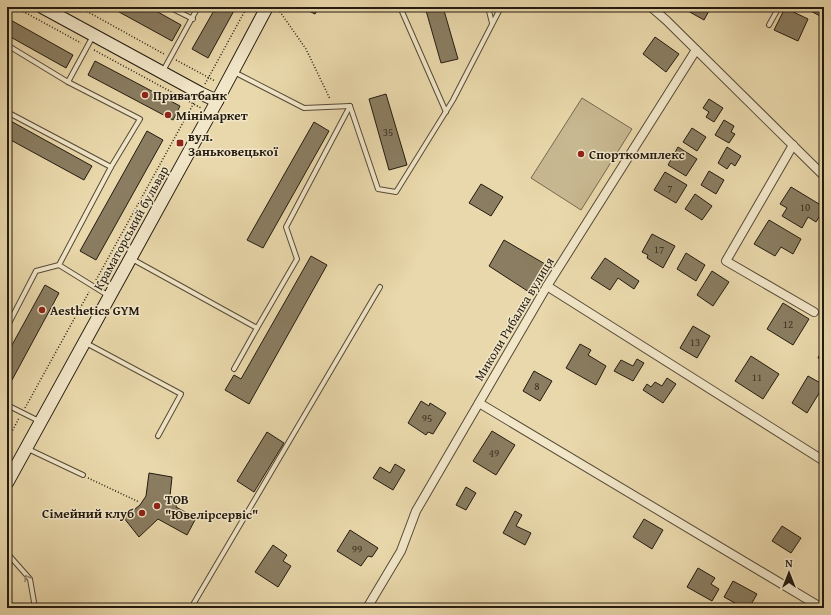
<svg xmlns="http://www.w3.org/2000/svg" width="831" height="615" viewBox="0 0 831 615" font-family="'Gentium Book Plus',serif">
  <rect width="100%" height="100%" fill="#e9d8ab"/>
  <filter id="stains"><feTurbulence type="fractalNoise" baseFrequency=".005" numOctaves="4"/><feColorMatrix values="0 0 0 0 .2 0 0 0 0 .09 0 0 0 0 .02 0 0 0 .5 -.17"/></filter>
  <radialGradient id="worn" r=".72"><stop offset=".6" stop-color="#630" stop-opacity="0"/><stop offset="1" stop-color="#630" stop-opacity=".3"/></radialGradient>
  <polygon fill="#c8b891" stroke="#766a50" points="582,98 632,129 581,210 531,178"/>
  <g fill="#8a7d61" stroke="#241b10">
    <polygon points="110,7 149,7 181,25 172,41"/>
    <polygon points="216,7 236,7 208,58 192,49"/>
    <polygon points="301,7 319,7 315,14"/>
    <polygon points="425,7 443,7 458,59 441,63"/>
    <polygon points="690,7 711,7 704,20 688,11"/>
    <polygon points="803,7 824,7 824,18"/>
    <polygon points="785,8 808,19 798,41 774,30"/>
    <polygon points="7,18 73,55 66,68 7,35"/>
    <polygon points="655,37 679,54 666,72 643,54"/>
    <polygon points="95,61 180,106 173,120 88,75"/>
    <polygon points="386,94 407,165 389,170 369,99"/>
    <polygon points="709,99 723,108 714,122 706,117 709,112 703,108"/>
    <polygon points="7,119 92,166 84,180 7,138"/>
    <polygon points="724,120 734,126 731,132 735,134 729,143 715,135"/>
    <polygon points="314,122 329,131 263,248 247,240"/>
    <polygon points="692,128 706,137 697,151 683,142"/>
    <polygon points="147,131 163,140 96,260 80,251"/>
    <polygon points="678,147 697,159 686,176 668,165"/>
    <polygon points="727,147 741,156 735,166 731,163 727,169 718,163"/>
    <polygon points="709,171 724,180 716,194 701,185"/>
    <polygon points="665,172 687,185 676,203 654,190"/>
    <polygon points="481,184 503,197 491,216 469,203"/>
    <polygon points="791,187 824,207 824,209 816,222 808,217 802,228 782,216 787,208 780,204"/>
    <polygon points="695,194 712,206 702,220 685,209"/>
    <polygon points="769,220 801,239 793,254 781,247 775,256 754,244"/>
    <polygon points="652,234 675,246 663,268 647,258 648,255 642,252"/>
    <polygon points="504,240 545,264 529,292 489,266"/>
    <polygon points="686,253 705,265 696,281 677,269"/>
    <polygon points="311,256 327,265 249,404 225,390 234,375 241,379"/>
    <polygon points="605,258 639,281 634,289 618,278 610,290 591,278"/>
    <polygon points="712,271 729,282 713,306 697,295"/>
    <polygon points="45,285 59,293 12,380 7,377 7,354"/>
    <polygon points="783,303 809,319 793,345 767,329"/>
    <polygon points="693,326 710,336 697,358 680,348"/>
    <polygon points="580,344 591,350 588,355 606,366 596,385 566,368"/>
    <polygon points="824,346 824,361 818,358"/>
    <polygon points="751,356 779,374 763,399 735,381"/>
    <polygon points="637,359 644,363 633,381 614,371 621,360 633,366"/>
    <polygon points="534,371 552,381 540,401 523,391"/>
    <polygon points="808,376 824,385 807,413 792,403"/>
    <polygon points="667,378 676,384 663,403 643,390 647,384 651,387 655,382 662,386"/>
    <polygon points="421,401 429,406 430,403 446,413 433,434 428,432 426,435 408,423"/>
    <polygon points="492,431 515,445 496,475 473,461"/>
    <polygon points="267,432 284,443 254,492 237,481"/>
    <polygon points="395,464 405,470 393,490 373,478 380,467 390,473"/>
    <polygon points="149,473 172,477 170,496 178,500 176,507 196,518 187,535 158,519 139,537 124,518 140,505 146,496"/>
    <polygon points="466,487 476,493 466,510 456,505"/>
    <polygon points="515,511 522,515 516,526 531,533 525,545 503,533"/>
    <polygon points="644,519 663,530 652,549 633,537"/>
    <polygon points="782,526 801,538 791,553 772,541"/>
    <polygon points="350,530 378,548 372,557 368,556 361,566 337,551"/>
    <polygon points="273,545 287,555 283,561 291,566 278,587 255,572"/>
    <polygon points="698,568 715,578 711,584 719,589 712,601 687,587"/>
    <polygon points="733,581 757,594 749,608 744,608 724,597"/>
  </g>
  <g fill="none" stroke-linecap="round" stroke-linejoin="round">
    <defs>
      <g id="lane">
        <polyline points="169,7 193,19"/>
        <polyline points="400,7 446,112"/>
        <polyline points="488,7 492,23"/>
        <polyline points="769,25 779,7"/>
        <polyline points="7,45 68,82 93,36"/>
        <polyline points="163,71 198,7"/>
        <polyline points="234,72 304,108 350,106 378,189 396,192 453,100 501,7"/>
        <polyline points="7,112 111,167 140,119 68,82"/>
        <polyline points="132,259 257,328 234,369"/>
        <polyline points="109,296 59,265 111,167"/>
        <polyline points="7,327 36,271 59,265"/>
        <polyline points="257,328 297,259 286,227 350,106"/>
        <polyline points="86,343 181,394 158,436"/>
        <polyline points="7,405 39,421"/>
        <polyline points="28,449 83,475"/>
        <polyline points="7,553 30,579 35,608"/>
        <polyline points="191,608 380,287"/>
      </g>
      <g id="street">
        <polyline points="651,7 666,20 824,176"/>
        <polyline points="793,145 726,261 814,312"/>
        <polyline points="547,286 824,461"/>
        <polyline points="479,403 822,608"/>
        <polyline points="367,608 401,551 416,511 547,286 696,50"/>
      </g>
      <g id="secondary">
        <polyline points="42,7 200,93 217,101"/>
        <polyline points="7,483 217,101 267,7"/>
      </g>
    </defs>
    <use href="#lane" stroke="#554a37" stroke-width="6"/>
    <use href="#street" stroke="#554a37" stroke-width="10"/>
    <use href="#secondary" stroke="#241b10" stroke-width="14"/>
    <g stroke="#241b10" stroke-width="1.5" stroke-dasharray="1 2" stroke-linecap="butt">
      <polyline points="15,7 81,43"/>
      <polyline points="79,7 164,54"/>
      <polyline points="278,9 306,49 330,99"/>
      <polyline points="94,50 201,108"/>
      <polyline points="176,60 215,81"/>
      <polyline points="205,84 247,7"/>
      <polyline points="96,280 195,101"/>
      <polyline points="25,408 89,292"/>
      <polyline points="7,441 19,418"/>
      <polyline points="88,478 139,502"/>
    </g>
    <use href="#lane" stroke="#f1e6c8" stroke-width="4"/>
    <use href="#street" stroke="#f1e6c8" stroke-width="8"/>
    <use href="#secondary" stroke="#f1e6c8" stroke-width="12"/>
  </g>
  <defs><path id="oneway-chevron" d="M-2-3.5L2.5 0L-2 3.5" fill="none" stroke-width="1.6" stroke-linecap="round" stroke-linejoin="round"/></defs>
  <use stroke="#958b75" href="#oneway-chevron" transform="translate(27 578) rotate(-121)"/>
  <g fill="#8f2418" stroke="#f1e6c8" stroke-width="1.5">
    <circle cx="145" cy="95" r="4"/>
    <circle cx="168" cy="115" r="4"/>
    <rect x="176" y="139" width="8" height="8" rx="2"/>
    <circle cx="581" cy="154" r="4"/>
    <circle cx="42" cy="310" r="4"/>
    <circle cx="157" cy="506" r="4"/>
    <circle cx="142" cy="513" r="4"/>
  </g>
  <g text-anchor="middle" dominant-baseline="central" stroke-width="3" stroke-linejoin="round" paint-order="stroke">
    <g font-size="11" fill="#3e3424">
      <text x="388" y="132">35</text>
      <text x="670" y="188">7</text>
      <text x="805" y="207">10</text>
      <text x="659" y="249">17</text>
      <text x="788" y="324">12</text>
      <text x="695" y="342">13</text>
      <text x="757" y="377">11</text>
      <text x="537" y="386">8</text>
      <text x="427" y="418">95</text>
      <text x="494" y="453">49</text>
      <text x="357" y="549">99</text>
    </g>
    <g font-size="13" font-weight="bold" fill="#241b10" stroke="#f1e6c8" text-anchor="start">
      <text x="153" y="95">Приватбанк</text>
      <text x="176" y="115">Мінімаркет</text>
      <text x="188" y="136">вул.<tspan x="188" dy="15">Заньковецької</tspan></text>
      <text x="589" y="154">Спорткомплекс</text>
      <text x="50" y="310">Aesthetics GYM</text>
      <text x="165" y="499">ТОВ<tspan x="165" dy="15">"Ювелірсервіс"</tspan></text>
      <text x="134" y="513" text-anchor="end">Сімейний клуб</text>
    </g>
    <g font-size="13" fill="#241b10" stroke="#f1e6c8">
      <text transform="translate(131 228) rotate(-61)">Краматорський бульвар</text>
      <text transform="translate(514 319) rotate(-59)">Миколи Рибалка вулиця</text>
    </g>
  </g>
  <rect width="831" height="615" fill="none" stroke="#e9d8ab" stroke-width="24"/>
  <rect x="8" y="8" width="815" height="599" fill="none" stroke="#241b10" stroke-width="2"/>
  <rect x="12" y="12" width="807" height="591" fill="none" stroke="#241b10"/>
  <g transform="translate(789 573)" stroke="#f1e6c8" stroke-width="3" paint-order="stroke">
  <path d="M0-3L7 15L0 10L-7 15Z" fill="#241b10"/>
  <text y="-6" font-size="11" font-weight="bold" text-anchor="middle" fill="#241b10">N</text>
  </g>
  <rect width="100%" height="100%" filter="url(#stains)"/>
  <rect width="100%" height="100%" fill="url(#worn)"/>
</svg>
